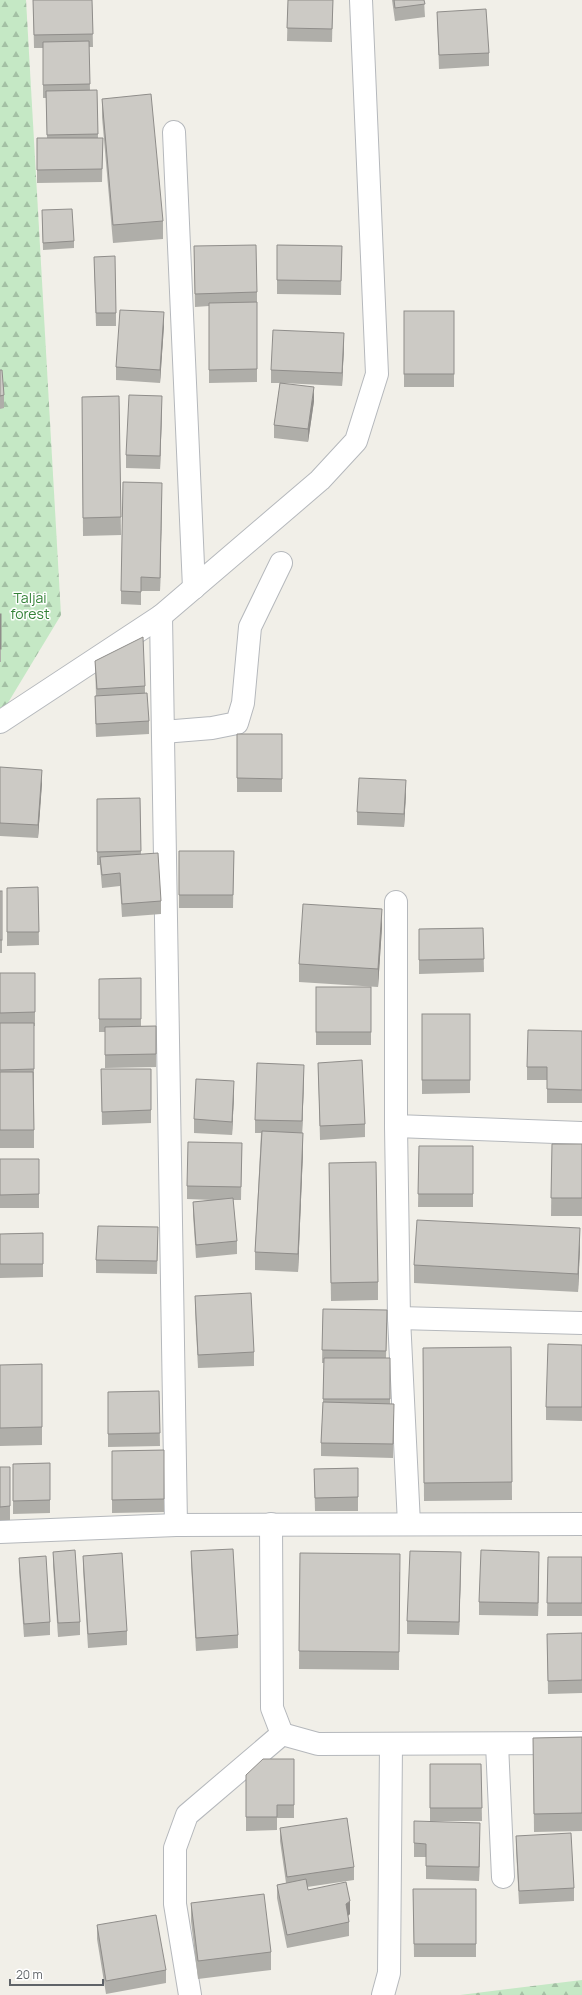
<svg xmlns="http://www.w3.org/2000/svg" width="582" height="1995" viewBox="0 0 582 1995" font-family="Manrope,sans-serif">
  <defs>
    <pattern id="forest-firs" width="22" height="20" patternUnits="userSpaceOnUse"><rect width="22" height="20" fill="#c5e8c5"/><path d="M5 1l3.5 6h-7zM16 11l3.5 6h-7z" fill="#a3c0a4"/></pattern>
  </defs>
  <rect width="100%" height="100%" fill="#f1efe8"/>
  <g fill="url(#forest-firs)">
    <polygon points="0,0 26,0 61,615 0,716"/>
    <polygon points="582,1980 582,1995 460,1995"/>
  </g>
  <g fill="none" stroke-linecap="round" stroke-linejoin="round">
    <defs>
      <g id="minor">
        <polyline points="174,132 194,588"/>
        <polyline points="161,616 176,1525"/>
        <polyline points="0,722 161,616 320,480 356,441 377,374 361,0"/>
        <polyline points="163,732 212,728 237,723 243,703 250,627 281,563"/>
        <polyline points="396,902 396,1126 582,1133"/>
        <polyline points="396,1126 399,1318 409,1524"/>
        <polyline points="399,1318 582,1323"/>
        <polyline points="271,1524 272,1708 282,1734"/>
        <polyline points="0,1532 176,1525 582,1524"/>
        <polyline points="282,1734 318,1744 582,1743"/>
        <polyline points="497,1744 503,1877"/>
        <polyline points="190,1995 175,1904 175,1848 187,1815 282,1734"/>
        <polyline points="383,1995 389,1973 391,1744"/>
      </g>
    </defs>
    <use href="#minor" stroke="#b5b8bc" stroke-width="24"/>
    <use href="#minor" stroke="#fff" stroke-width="22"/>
  </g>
  <g fill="#afaea9">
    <polygon points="33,0 92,0 93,47 89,47 90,90 97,90 98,138 103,138 102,182 37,183 37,138 47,138 46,98 43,98 43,48 34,48"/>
    <polygon points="288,0 333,0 332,42 287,41"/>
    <polygon points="392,0 424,0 425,17 395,21"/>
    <polygon points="437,12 489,53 489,66 439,69"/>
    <polygon points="102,99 163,221 163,239 113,243 102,117"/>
    <polygon points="42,217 74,241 74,248 43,250"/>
    <polygon points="277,245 342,246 341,295 277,294"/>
    <polygon points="194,246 257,292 257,382 209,383 209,306 195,307"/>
    <polygon points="94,257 116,313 116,326 96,326"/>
    <rect x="404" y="311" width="50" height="76"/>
    <polygon points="164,325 160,383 116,380 116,367"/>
    <polygon points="344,346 342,386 282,383 314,401 308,442 274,438 274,425 280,383 271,383 271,370"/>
    <polygon points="0,370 4,395 4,408 0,409"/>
    <polygon points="119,396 121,535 83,536 82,397"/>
    <polygon points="162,409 160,469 126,468 126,455"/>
    <polygon points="162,496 160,591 141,591 141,605 121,604 121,591"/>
    <rect x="0" y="614" width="1" height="48"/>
    <polygon points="95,661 145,686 145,693 149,721 149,734 96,737 95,709 95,696 96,696"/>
    <rect x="237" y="734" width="45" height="58"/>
    <polygon points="0,767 42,783 38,838 0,836"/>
    <polygon points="406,793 404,827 357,825 357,812"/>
    <polygon points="140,798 141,854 161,901 161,914 122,917 120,886 102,888 100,865 97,865 97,799"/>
    <polygon points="179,851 234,851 233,908 179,908"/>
    <polygon points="38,887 39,945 7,946 7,888"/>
    <rect x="0" y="891" width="2" height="62"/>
    <polygon points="382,927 378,987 299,982 299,964"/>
    <polygon points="483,928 484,972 419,974 419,929"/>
    <polygon points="0,973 35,973 35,1026 34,1026 34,1148 0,1148"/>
    <polygon points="141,978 141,1026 156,1026 156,1067 105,1068 105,1032 99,1032 99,979"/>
    <rect x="316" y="987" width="55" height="58"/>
    <polygon points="422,1014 470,1014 470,1093 422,1094"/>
    <polygon points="582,1031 582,1103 547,1103 547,1080 527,1080 527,1067"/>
    <polygon points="318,1063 365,1124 365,1137 320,1140"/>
    <polygon points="101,1069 151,1069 151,1123 102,1125"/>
    <polygon points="304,1078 302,1133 303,1151 298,1272 255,1270 255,1252 261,1133 255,1133 255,1120"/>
    <polygon points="234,1095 232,1135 194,1133 194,1119"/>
    <polygon points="242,1143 241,1200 233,1200 237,1241 237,1254 196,1258 193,1215 193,1202 212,1200 187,1199 187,1186"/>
    <polygon points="552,1144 582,1144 582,1216 551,1216"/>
    <polygon points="419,1146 473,1146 473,1207 418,1207"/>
    <rect x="0" y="1159" width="39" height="49"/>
    <polygon points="329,1163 378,1282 378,1300 331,1301"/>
    <polygon points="43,1233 43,1277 0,1278 0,1234"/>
    <polygon points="158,1240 157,1274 96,1273 96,1260"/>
    <polygon points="580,1246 578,1292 414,1283 414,1265"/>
    <polygon points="195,1296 254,1352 254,1366 198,1368 195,1309"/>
    <polygon points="323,1309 387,1323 386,1358 390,1358 390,1404 394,1417 393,1458 321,1456 321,1443 323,1402 324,1363 322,1363"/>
    <polygon points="582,1345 582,1421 546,1420 546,1407"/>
    <polygon points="511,1347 512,1500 424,1501 423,1348"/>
    <polygon points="42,1364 42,1445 0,1446 0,1365"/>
    <polygon points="159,1391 160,1446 108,1447 108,1392"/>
    <polygon points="164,1450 164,1512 112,1513 112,1451"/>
    <polygon points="50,1463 50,1513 13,1514 13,1464"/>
    <rect x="0" y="1467" width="10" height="53"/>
    <polygon points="358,1468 358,1511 315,1511 314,1469"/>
    <polygon points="191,1551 238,1635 238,1648 196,1651 191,1564"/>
    <polygon points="53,1552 80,1622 80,1635 58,1637 53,1565"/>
    <polygon points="300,1553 400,1572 399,1670 299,1669"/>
    <polygon points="83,1556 127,1631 127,1645 88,1648 83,1569"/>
    <polygon points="548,1557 582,1557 582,1616 547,1616"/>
    <polygon points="19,1558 50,1622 50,1635 24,1637 19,1571"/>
    <polygon points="461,1565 459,1635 407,1634 407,1621"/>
    <polygon points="539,1565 538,1616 479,1615 479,1602"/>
    <polygon points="582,1633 582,1693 548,1694 547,1634"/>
    <polygon points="582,1737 582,1831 534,1832 533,1738"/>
    <polygon points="294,1759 294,1818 277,1818 277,1830 246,1831 246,1775"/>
    <polygon points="430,1764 481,1764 482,1821 430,1821"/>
    <polygon points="280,1828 354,1867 354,1880 307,1887 308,1890 350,1914 348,1916 349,1922 349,1936 287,1948 277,1898 277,1885 286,1883 280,1841"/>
    <polygon points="516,1836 574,1888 574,1901 519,1904 516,1849"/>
    <polygon points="480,1837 479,1881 426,1879 426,1857 414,1857 414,1843"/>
    <polygon points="413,1889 476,1889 476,1957 414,1957"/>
    <polygon points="191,1903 271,1952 271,1970 198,1979 191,1921"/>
    <polygon points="97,1925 166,1970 166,1983 106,1994 97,1939"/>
  </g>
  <g fill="#8f8d8a">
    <polygon points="164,312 164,325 160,383 160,370"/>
    <polygon points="344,333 344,346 342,386 342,373"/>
    <polygon points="314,387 314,401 308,442 308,429"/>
    <polygon points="162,396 162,409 160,469 160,456"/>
    <polygon points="162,483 162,496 160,591 160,578"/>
    <polygon points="42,770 42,783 38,838 38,825"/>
    <polygon points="406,780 406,793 404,827 404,814"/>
    <polygon points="382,909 382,927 378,987 378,969"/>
    <polygon points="304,1065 304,1078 302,1135 302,1121"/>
    <polygon points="234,1081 234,1095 232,1135 232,1122"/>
    <polygon points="303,1133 303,1151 298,1272 298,1254"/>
    <polygon points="580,1228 580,1246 578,1292 578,1274"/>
    <polygon points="461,1552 461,1565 459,1635 459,1622"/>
    <polygon points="539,1552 539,1565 538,1616 538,1603"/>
    <polygon points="480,1823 480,1837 479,1881 479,1867"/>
    <polygon points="350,1901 350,1914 346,1917 346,1904"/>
  </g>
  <g fill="#cccac5" stroke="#8f8d8a">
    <polygon points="33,0 92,0 93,34 34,35"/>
    <polygon points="288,0 333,0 332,29 287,28"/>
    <polygon points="394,0 424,0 425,4 395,8"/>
    <polygon points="486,9 489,53 439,55 437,12"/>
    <polygon points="89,41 90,84 43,85 43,42"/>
    <polygon points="97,90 98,134 47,135 46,91"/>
    <polygon points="151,94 163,221 113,225 102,99"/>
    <polygon points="37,138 103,138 102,169 37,170"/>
    <polygon points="72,209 74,241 43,243 42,210"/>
    <polygon points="256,245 257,292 195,294 194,246"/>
    <polygon points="277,245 342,246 341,281 277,280"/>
    <polygon points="115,256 116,313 96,313 94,257"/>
    <polygon points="257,302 257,369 209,370 209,303"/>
    <polygon points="120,310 164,312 160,370 116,367"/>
    <rect x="404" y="311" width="50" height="63"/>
    <polygon points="273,330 344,333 342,373 271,370"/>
    <polygon points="0,370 2,370 4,395 0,396"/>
    <polygon points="280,383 314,387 308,429 274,425"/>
    <polygon points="129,395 162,396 160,456 126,455"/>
    <polygon points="119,396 121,517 83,518 82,397"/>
    <polygon points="123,482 162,483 160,578 141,577 141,592 121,591"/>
    <rect x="0" y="614" width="1" height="35"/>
    <polygon points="143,637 145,686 97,689 95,661"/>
    <polygon points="147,693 149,721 96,724 95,696"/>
    <polygon points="237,734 282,734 282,779 237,778"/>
    <polygon points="0,767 42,770 38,825 0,823"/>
    <polygon points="359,778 406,780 404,814 357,812"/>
    <polygon points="140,798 141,851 97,852 97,799"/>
    <polygon points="179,851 234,851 233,895 179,895"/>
    <polygon points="158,853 161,901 122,904 120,873 102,875 100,857"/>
    <polygon points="38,887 39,932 7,932 7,888"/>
    <rect x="0" y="891" width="2" height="49"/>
    <polygon points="303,904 382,909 378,969 299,964"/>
    <polygon points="483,928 484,959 419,960 419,929"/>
    <polygon points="0,973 35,973 35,1012 0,1013"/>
    <polygon points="141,978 141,1019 99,1019 99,979"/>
    <rect x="316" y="987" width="55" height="45"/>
    <rect x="422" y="1014" width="48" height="66"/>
    <polygon points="0,1023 34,1023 34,1069 0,1070"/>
    <polygon points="156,1026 156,1054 105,1055 105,1027"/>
    <polygon points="528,1030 582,1031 582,1090 547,1089 547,1067 527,1067"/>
    <polygon points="362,1060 365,1124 320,1126 318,1063"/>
    <polygon points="257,1063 304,1065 302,1121 255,1120"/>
    <polygon points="101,1069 151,1069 151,1110 102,1112"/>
    <polygon points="0,1072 33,1072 34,1130 0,1130"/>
    <polygon points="196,1079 234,1081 232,1122 194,1119"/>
    <polygon points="262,1131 303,1133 298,1254 255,1252"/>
    <polygon points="188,1142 242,1143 241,1187 187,1186"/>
    <polygon points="552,1144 582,1144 582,1198 551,1198"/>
    <polygon points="419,1146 473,1146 473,1194 418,1194"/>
    <polygon points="0,1159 39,1159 39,1194 0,1195"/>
    <polygon points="376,1162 378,1282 331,1283 329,1163"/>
    <polygon points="233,1198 237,1241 196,1245 193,1202"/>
    <polygon points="417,1220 580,1228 578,1274 414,1265"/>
    <polygon points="98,1226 158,1227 157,1261 96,1260"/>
    <polygon points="43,1233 43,1264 0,1264 0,1234"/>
    <polygon points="251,1293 254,1352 198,1355 195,1296"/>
    <polygon points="323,1309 387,1310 386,1351 322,1350"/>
    <polygon points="548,1344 582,1345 582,1407 546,1407"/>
    <polygon points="511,1347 512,1482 424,1483 423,1348"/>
    <polygon points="324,1358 390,1358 390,1399 323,1399"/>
    <polygon points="42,1364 42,1427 0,1428 0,1365"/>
    <polygon points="159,1391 160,1433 108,1434 108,1392"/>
    <polygon points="323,1402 394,1404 393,1444 321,1443"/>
    <polygon points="164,1450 164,1499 112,1500 112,1451"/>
    <polygon points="50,1463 50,1500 13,1501 13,1464"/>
    <polygon points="0,1467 10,1467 10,1506 0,1507"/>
    <polygon points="358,1468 358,1497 315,1498 314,1469"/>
    <polygon points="233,1549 238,1635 196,1638 191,1551"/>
    <polygon points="75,1550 80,1622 58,1623 53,1552"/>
    <polygon points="481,1550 539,1552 538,1603 479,1602"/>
    <polygon points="410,1551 461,1552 459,1622 407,1621"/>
    <polygon points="122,1553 127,1631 88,1634 83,1556"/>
    <polygon points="300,1553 400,1554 399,1652 299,1651"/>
    <polygon points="46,1556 50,1622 24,1624 19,1558"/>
    <polygon points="548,1557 582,1557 582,1603 547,1603"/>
    <polygon points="582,1633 582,1680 548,1681 547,1634"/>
    <polygon points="582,1737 582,1813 534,1814 533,1738"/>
    <polygon points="263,1759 294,1759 294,1805 277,1805 277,1817 246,1817 246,1775"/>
    <polygon points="430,1764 481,1764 482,1808 430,1808"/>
    <polygon points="347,1818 354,1867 287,1877 280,1828"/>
    <polygon points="414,1821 480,1823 479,1867 426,1866 426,1844 414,1843"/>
    <polygon points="571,1833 574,1888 519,1891 516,1836"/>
    <polygon points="306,1879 308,1890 346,1882 350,1901 346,1904 349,1922 287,1935 277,1885"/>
    <polygon points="413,1889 476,1889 476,1944 414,1944"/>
    <polygon points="264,1894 271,1952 198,1961 191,1903"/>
    <polygon points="156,1915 166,1970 106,1981 97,1925"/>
  </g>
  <g text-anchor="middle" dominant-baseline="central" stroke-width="3" stroke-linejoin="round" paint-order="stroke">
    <g font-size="14" fill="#348238" stroke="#fff">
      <text x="30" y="597">Taljai<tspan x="30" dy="16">forest</tspan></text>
    </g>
  </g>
  <path d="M10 1979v6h93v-6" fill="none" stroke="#5f6368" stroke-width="2"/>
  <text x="16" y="1979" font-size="12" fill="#5f6368" stroke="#ffffff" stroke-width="3" paint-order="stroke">20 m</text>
</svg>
